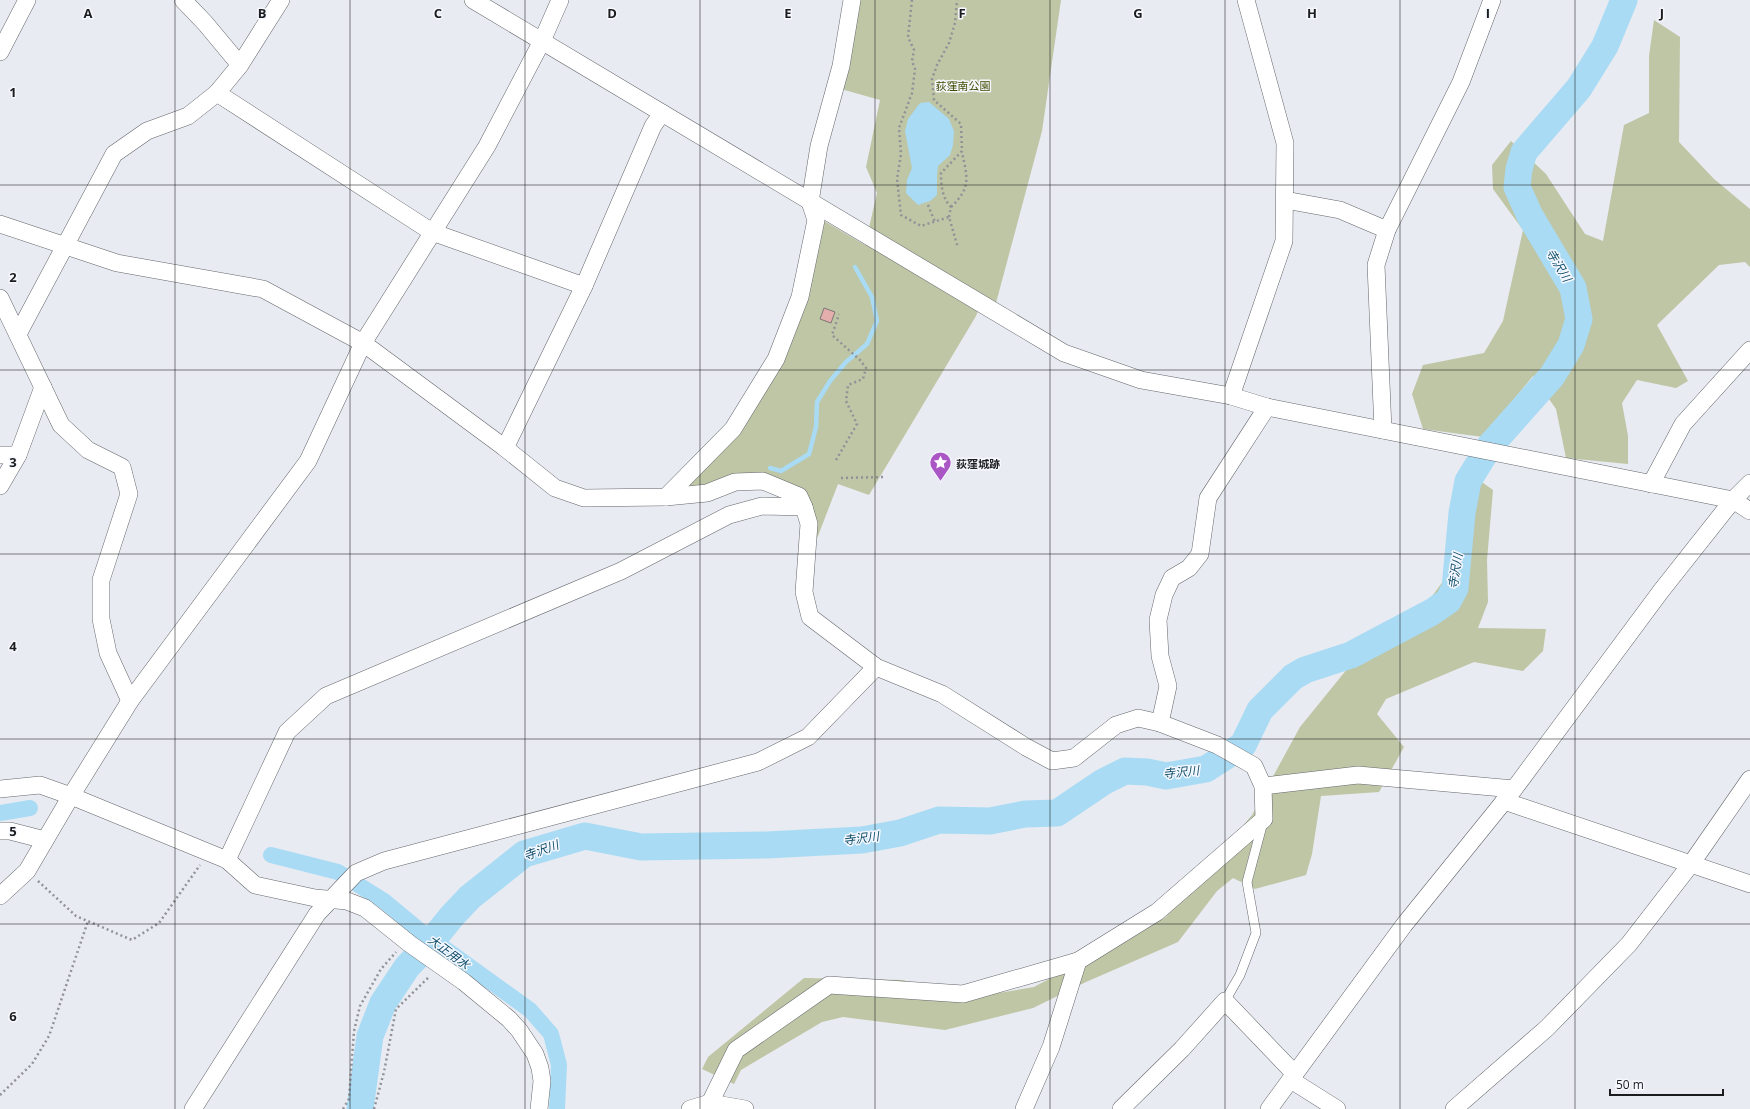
<svg xmlns="http://www.w3.org/2000/svg" width="1750" height="1109" viewBox="0 0 1750 1109" font-family="'Open Sans','Noto Sans JP',sans-serif">
  <rect width="100%" height="100%" fill="#e8ebf1"/>
  <g fill="#bec6a5">
    <polygon points="857,0 1061,0 1042,131 996,303 984,297 976,316 869,495 838,484 811,554 813,524 759,474 705,489 684,489 784,358 819,218 865,245 877,193 866,167 880,100 841,89"/>
    <polygon points="1654,20 1680,37 1679,142 1714,179 1750,209 1750,267 1745,262 1719,265 1657,325 1688,381 1676,388 1637,380 1622,403 1628,436 1628,464 1566,458 1556,409 1533,376 1483,437 1423,429 1412,394 1423,365 1484,353 1503,321 1523,230 1493,189 1492,165 1511,141 1546,174 1585,234 1603,241 1624,125 1649,113 1649,56"/>
    <polygon points="1479,480 1493,490 1487,560 1488,602 1478,628 1546,629 1543,651 1523,671 1474,662 1386,699 1377,714 1404,747 1379,792 1321,796 1312,854 1306,875 1255,889 1233,878 1217,891 1178,942 1086,982 1033,1008 945,1030 843,1017 822,1022 741,1070 734,1084 702,1069 708,1057 804,978 904,980 947,1002 1034,987 1166,917 1252,815 1300,727 1352,663 1422,610 1449,573 1456,519"/>
  </g>
  <polygon fill="#a9dbf5" points="929,102 949,119 954,131 953,145 950,155 938,166 937,175 937,195 930,201 918,205 906,193 907,180 912,168 905,131 908,119 920,103"/>
  <g fill="none" stroke-linecap="round" stroke-linejoin="round">
    <polyline stroke="#a9dbf5" stroke-width="4.5" points="770,468 781,471 809,454 816,427 817,402 830,381 846,362 867,344 877,321 872,297 855,267"/>
    <g stroke="#a9dbf5" stroke-width="16">
      <polyline points="0,813 30,808"/>
      <polyline points="271,855 338,872 384,901 419,930 530,1010 551,1034 559,1065 557,1109"/>
    </g>
    <polyline stroke="#a9dbf5" stroke-width="27" points="360,1109 370,1036 383,1003 407,967 431,942 452,916 470,897 524,854 585,836 641,847 767,845 862,840 900,833 939,820 990,821 1025,814 1057,813 1103,782 1125,771 1147,772 1166,776 1206,769 1243,745 1260,710 1293,677 1305,670 1351,655 1432,612 1448,601 1455,588 1462,513 1468,481 1489,447 1552,376 1571,345 1579,319 1573,288 1530,216 1517,187 1519,169 1524,152 1579,88 1605,46 1624,0"/>
  </g>
  <polygon fill="#e4aeac" stroke="#7e7676" points="824,308 835,312 831,323 820,319"/>
  <g fill="none" stroke-linecap="round" stroke-linejoin="round">
    <defs>
      <polyline id="lane" points="1225,1001 1240,975 1256,933 1247,882 1263,822"/>
      <g id="street">
        <polyline points="183,0 205,23 240,65"/>
        <polyline points="281,0 240,65 217,93 432,232 584,286"/>
        <polyline points="473,0 1064,353 1141,380 1231,396 1267,407 1733,500 1750,511"/>
        <polyline points="0,52 27,0"/>
        <polyline points="1285,200 1340,210 1387,230"/>
        <polyline points="0,224 117,263 263,289 363,343 505,448 555,488 584,498 666,497 707,493 735,482 763,481 799,496 804,507 809,524 804,592 810,617 876,667 942,694 1026,747 1052,761 1074,758 1116,725 1138,718 1160,723 1217,745 1254,766 1263,786 1264,819 1157,912 1078,961 963,994 829,985 736,1050 710,1103"/>
        <polyline points="0,298 61,425 88,450 122,467 129,494 101,580 101,619 108,653 130,701"/>
        <polyline points="18,334 114,154 147,131 188,116 217,93"/>
        <polyline points="1231,396 1284,241 1285,143 1246,0"/>
        <polyline points="1383,430 1376,265 1387,230 1461,82 1492,0"/>
        <polyline points="505,448 584,286 653,126 662,113"/>
        <polyline points="0,455 18,455"/>
        <polyline points="1651,484 1683,424 1750,350"/>
        <polyline points="0,486 18,455 43,387"/>
        <polyline points="666,497 733,429 776,359 800,297 816,220 810,202 819,146 841,66 852,0"/>
        <polyline points="1160,723 1168,686 1160,656 1158,620 1164,595 1172,578 1189,568 1200,554 1208,498 1267,407"/>
        <polyline points="1263,786 1358,775 1514,789"/>
        <polyline points="0,789 40,785 71,796 227,860 255,885 315,898 347,901 365,908 410,944 464,982 509,1019 519,1030 535,1054 540,1068 542,1081 539,1109"/>
        <polyline points="1504,801 1750,884"/>
        <polyline points="0,831 10,831 45,840"/>
        <polyline points="227,860 287,732 326,696 621,571 729,515 762,506 804,507"/>
        <polyline points="0,896 27,871 71,796 130,701 308,461 363,343 487,146 542,41 560,0"/>
        <polyline points="1291,1080 1337,1109"/>
        <polyline points="193,1109 317,914 356,873 384,861 758,762 808,737 876,667"/>
        <polyline points="690,1109 710,1103 745,1109"/>
        <polyline points="1024,1109 1051,1047 1078,961"/>
        <polyline points="1121,1109 1182,1049 1225,1001 1295,1074"/>
        <polyline points="1269,1109 1404,925 1514,789 1661,591 1733,500 1750,483"/>
        <polyline points="1454,1109 1547,1028 1629,944 1691,864 1750,779"/>
      </g>
    </defs>
    <use href="#lane" stroke="#64666c" stroke-width="10"/>
    <use href="#street" stroke="#64666c" stroke-width="18"/>
    <g stroke="#909297" stroke-width="2.5" stroke-dasharray="2 3" stroke-linecap="butt">
      <polyline points="912,0 908,37 914,50 912,61 915,69 912,93 899,128 901,154 897,179 901,215 921,226 949,217 958,248"/>
      <polyline points="928,205 935,222"/>
      <path d="M951 207C972 187 967 177 962 152"/>
      <path d="M949 217 951 207C942 198 941 185 941 173L962 151 961 124 934 100 932 79 937 65 949 43 955 23 957 0"/>
      <polyline points="836,460 857,424 846,401 848,385 863,379 866,368 860,360 832,335 839,314"/>
      <polyline points="841,478 884,477"/>
      <polyline points="38,881 76,916 132,940 159,923 200,865"/>
      <polyline points="0,1095 32,1064 49,1036 88,921"/>
      <polyline points="343,1109 349,1099 354,1031 360,1006 381,969 396,952"/>
      <polyline points="374,1109 384,1072 396,1009 430,976"/>
    </g>
    <use href="#lane" stroke="#fff" stroke-width="9"/>
    <use href="#street" stroke="#fff" stroke-width="17"/>
  </g>
  <path fill="none" stroke="#1b1c1e" stroke-width="1" stroke-opacity="0.55" d="M175 0V1109M350 0V1109M525 0V1109M700 0V1109M875 0V1109M1050 0V1109M1225 0V1109M1400 0V1109M1575 0V1109M0 185H1750M0 370H1750M0 554H1750M0 739H1750M0 924H1750"/>
  <defs>
    <symbol id="sight-pin" viewBox="-11 -11 22 30"><path d="M0 17L-7.5 6A9.5 9.5 0 1 1 7.5 6Z" fill="#aa56c4" stroke="#f6f8ff"/><path d="M0-6L1.8-2.2L6-1.7L2.9 1.2L3.7 5.4L0 3.3L-3.7 5.4L-2.9 1.2L-6-1.7L-1.8-2.2Z" fill="#fff"/></symbol>
  </defs>
  <g fill-rule="evenodd">
    <use href="#sight-pin" x="928" y="450" width="25" height="34"/>
  </g>
  <g text-anchor="middle" dominant-baseline="central" stroke-width="3" stroke-linejoin="round" paint-order="stroke">
    <g font-size="11" fill="#414c00" stroke="#f6f8ff">
      <text x="963" y="85">荻窪南公園</text>
    </g>
    <g font-size="11" font-weight="bold" fill="#1b1c1e" stroke="#f6f8ff" text-anchor="start">
      <text x="956" y="463">荻窪城跡</text>
    </g>
    <g font-size="12" font-style="italic" fill="#114f6a" stroke="#f6f8ff">
      <text transform="translate(1559 265) rotate(59)">寺沢川</text>
      <text transform="translate(1455 571) rotate(-81)">寺沢川</text>
      <text transform="translate(1181 772) rotate(-6)">寺沢川</text>
      <text transform="translate(861 838) rotate(-7)">寺沢川</text>
      <text transform="translate(541 850) rotate(-20)">寺沢川</text>
      <text transform="translate(449 952) rotate(36)">大正用水</text>
    </g>
  </g>
  <g font-size="13" text-anchor="middle" font-weight="bold" fill="#1b1c1e" stroke="#f6f8ff" stroke-width="3" stroke-linejoin="round" paint-order="stroke">
    <text x="88" y="18">A</text>
    <text x="262" y="18">B</text>
    <text x="438" y="18">C</text>
    <text x="612" y="18">D</text>
    <text x="788" y="18">E</text>
    <text x="962" y="18">F</text>
    <text x="1138" y="18">G</text>
    <text x="1312" y="18">H</text>
    <text x="1488" y="18">I</text>
    <text x="1662" y="18">J</text>
    <text x="13" y="97">1</text>
    <text x="13" y="282">2</text>
    <text x="13" y="467">3</text>
    <text x="13" y="651">4</text>
    <text x="13" y="836">5</text>
    <text x="13" y="1021">6</text>
  </g>
  <path d="M1610 1089v6h113v-6" fill="none" stroke="#1b1c1e" stroke-width="2"/>
  <text x="1616" y="1089" font-size="12" fill="#1b1c1e" stroke="#f6f8ff" stroke-width="3" paint-order="stroke">50 m</text>
</svg>
